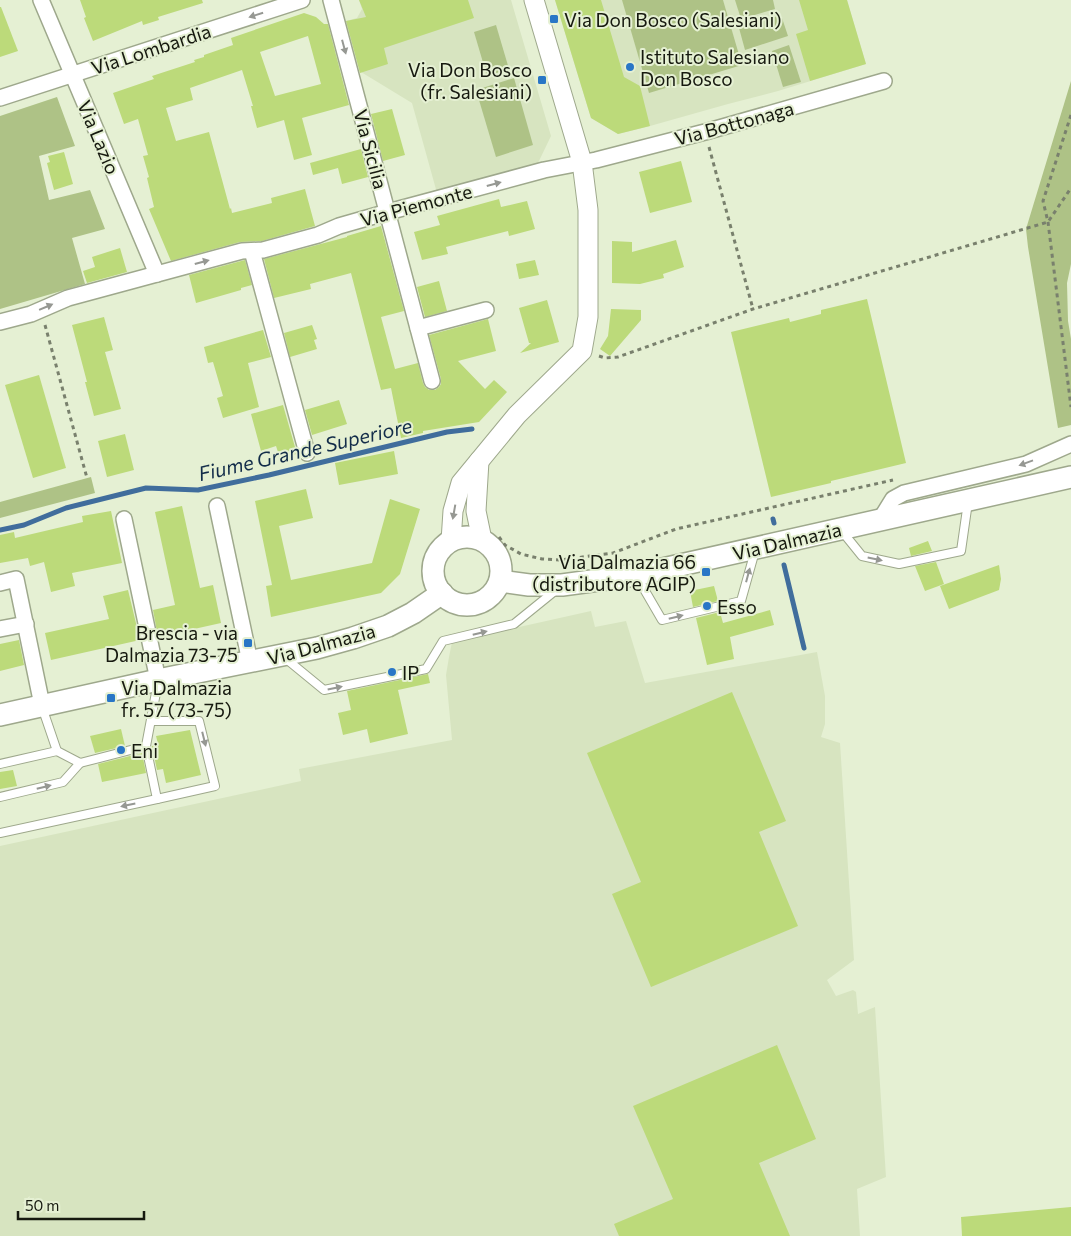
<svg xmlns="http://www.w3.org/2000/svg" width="1071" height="1236" viewBox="0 0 1071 1236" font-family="Commissioner,sans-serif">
  <rect width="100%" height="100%" fill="#e5f0d3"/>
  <g fill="#d7e4c0">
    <polygon points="359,0 511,0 551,136 538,163 437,193 412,103 361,72 346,21 357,18 362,9"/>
    <polygon points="555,0 847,0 866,64 778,91 728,104 650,126 618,134 591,118"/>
    <polygon points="591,611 595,627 626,621 645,683 817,652 825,696 825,724 821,737 840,743 854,960 827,980 836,996 853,990 856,992 858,1014 875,1007 886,1177 857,1189 860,1236 0,1236 0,846 301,781 299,769 452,740 446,675 449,657 452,642"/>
  </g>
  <g fill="#aec286">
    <polygon points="622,0 723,0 742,65 649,93"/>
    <polygon points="735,0 773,0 775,9 741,19"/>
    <polygon points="781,15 788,36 745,50 739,28"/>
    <polygon points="496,25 509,69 487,76 474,32"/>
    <polygon points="789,45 801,82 783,87 772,51"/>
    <polygon points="514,78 533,145 496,157 476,90"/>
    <polygon points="1071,81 1071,264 1067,283 1068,321 1071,339 1071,425 1058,428 1028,247 1026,229"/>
    <polygon points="57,97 75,146 39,156 49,200 90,190 105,229 72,238 85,284 0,309 0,116"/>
    <polygon points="91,477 95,493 0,518 0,502"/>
  </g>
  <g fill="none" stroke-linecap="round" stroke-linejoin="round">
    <g stroke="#406d9c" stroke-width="5">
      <polyline points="773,519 774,523"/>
      <polyline points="0,530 24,525 66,508 146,488 198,490 269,475 447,432 472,429"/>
      <polyline points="784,565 804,648"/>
    </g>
  </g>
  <g fill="#bcda7a" fill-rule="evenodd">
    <polygon points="80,0 202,0 203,3 158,17 159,20 143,25 142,21 93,41 84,18 86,17"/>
    <polygon points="359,0 468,0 474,18 384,48 388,64 360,73 346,21 366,17"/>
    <polygon points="555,0 601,0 624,77 640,86 650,126 618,134 591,118"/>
    <polygon points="799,0 847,0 866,64 810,81 796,34 808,30"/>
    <polygon points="0,7 1,7 18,51 0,57"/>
    <path d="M304 13 316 17 324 24H328L349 105 302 118 312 155 294 160 284 120 257 128 251 106H253L242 70 190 88 193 100 166 108 176 141 209 132 230 209 231 208 232 213 272 203 271 198 305 189 315 226 262 241 240 242 171 261 149 209 154 207 147 178 149 177 143 156 148 155 138 119 124 124 113 93 154 79 152 76 195 62 194 60 204 57V55L233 45 231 38ZM308 36 321 84 275 96 260 52Z"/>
    <polygon points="392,109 405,155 383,161 371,114"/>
    <polygon points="361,149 368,177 342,184 338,168 313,175 310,163"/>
    <polygon points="64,152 73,184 54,190 47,163 50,162 48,156"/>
    <polygon points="681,161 692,202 650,213 639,172"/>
    <polygon points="499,199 501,207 527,201 535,229 509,236 508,231 446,247 448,254 422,260 414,232 440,225 437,216"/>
    <polygon points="381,226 404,311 381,317 395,369 418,363 423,383 425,387 429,390 435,390 439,387 441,384 441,379 429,335 488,319 496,351 458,361 485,389 494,380 507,392 479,422 423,431 423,433 401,438 391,388 381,390 351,273 310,284 311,289 274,298 264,259 347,237 347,236"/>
    <polygon points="676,240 684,267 663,274 664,278 640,284 612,283 612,241 632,242 632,252"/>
    <polygon points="120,248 127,272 87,283 83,271 95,267 92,257"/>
    <polygon points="245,260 252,285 241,288 241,290 196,303 189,275"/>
    <polygon points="535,260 539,275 519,279 516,264"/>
    <polygon points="439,281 447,311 425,317 417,287"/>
    <polygon points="867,299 906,463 831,481 831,483 771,497 731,332 789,318 790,322 821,314 821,310"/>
    <polygon points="547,300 559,342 520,353 531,343 529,343 519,308"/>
    <polygon points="611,309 641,310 641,320 610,356 600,349 608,336"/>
    <polygon points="104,317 113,350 105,352 121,409 94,416 85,382 87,382 72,325"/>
    <polygon points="312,325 317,339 314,340 317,349 290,357 284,333"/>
    <polygon points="263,330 271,357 248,363 259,407 223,418 217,398 223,396 213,362 208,363 204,347"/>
    <polygon points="39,375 66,468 33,478 5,385"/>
    <polygon points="339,400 347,424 312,435 305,410"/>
    <polygon points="283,405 297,454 280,458 276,446 261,451 251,414"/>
    <polygon points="125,434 134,470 107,477 98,441"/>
    <polygon points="394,451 398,474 339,485 335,463"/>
    <polygon points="306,489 313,518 279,526 291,580 372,563 390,499 420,509 400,574 381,593 271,617 266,586 272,585 255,501"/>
    <polygon points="182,506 200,588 213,585 221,623 158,637 153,610 175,605 155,512"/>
    <polygon points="111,511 122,563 72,573 75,586 51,592 44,562 30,566 28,558 0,563 0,535 14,532 15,538 83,522 82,516"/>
    <polygon points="928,541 932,551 911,556 909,548"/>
    <polygon points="936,562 944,584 925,591 915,566"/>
    <polygon points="999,565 1001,579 999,590 949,609 940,586"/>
    <polygon points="714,586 718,601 693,607 690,591"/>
    <polygon points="128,590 140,640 51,660 45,633 109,619 103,596"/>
    <polygon points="770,610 774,625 730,637 734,659 707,665 696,618 720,612 723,623"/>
    <polygon points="19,640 24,665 0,671 0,644"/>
    <polygon points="428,674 430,683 398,690 408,734 370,743 367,729 343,735 338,713 351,710 347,691"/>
    <polygon points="732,692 786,821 759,832 798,926 651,987 612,894 641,882 587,753"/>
    <polygon points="121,729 125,746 95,753 90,736"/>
    <polygon points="190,730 201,775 166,783 163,769 157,770 152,746 158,744 156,736"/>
    <polygon points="142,753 146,773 102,782 98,764"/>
    <polygon points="13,770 17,786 0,789 0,772"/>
    <polygon points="777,1045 816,1139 759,1163 790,1236 619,1236 614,1224 673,1199 633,1106"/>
    <polygon points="1071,1207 1071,1236 962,1236 961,1217"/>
  </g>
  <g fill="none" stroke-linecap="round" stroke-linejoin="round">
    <defs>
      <g id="service">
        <polyline points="841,530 862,556 899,564 961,551 968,502"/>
        <polyline points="637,577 662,620 741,601 755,551"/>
        <polyline points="285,658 324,690 426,669 443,641 514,624 556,590"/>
        <polyline points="42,707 57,751 80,763 146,746 158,682"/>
        <polyline points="151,721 199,721 215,786 157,799"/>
        <polyline points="0,764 57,751"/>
        <polyline points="0,797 63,782 80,763"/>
        <polyline points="0,833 157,799 146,746"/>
      </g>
      <g id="minor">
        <polyline points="41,0 157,274"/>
        <polyline points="331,0 432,381"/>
        <polyline points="0,98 302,0"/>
        <polyline points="252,251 307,453"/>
        <polyline points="0,322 31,314 68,298 242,251 263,250 318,235 339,226 388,212 544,170 596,160 705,132 884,81"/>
        <polyline points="418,328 486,310"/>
        <polyline points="217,506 250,662"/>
        <polyline points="124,519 158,680"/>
        <polyline points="880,520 893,499 904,493 1026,464 1071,444"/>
        <polyline points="0,583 16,579 42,705"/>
        <polyline points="0,629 26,624"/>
      </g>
      <g id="tertiary">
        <polyline points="479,461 476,511 482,540"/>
        <polyline points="451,541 453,511 461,483 517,415 582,351 588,317 588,210 582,162 534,0"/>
      </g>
      <g id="secondary">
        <circle cx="467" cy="571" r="34"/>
        <polyline points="500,581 529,585 562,585 636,575 1071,477"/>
        <polyline points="0,715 158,680 317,648 353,638 388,626 413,613 442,593"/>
      </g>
    </defs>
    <use href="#service" stroke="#9ea88c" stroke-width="10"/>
    <use href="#minor" stroke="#9ea88c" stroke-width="18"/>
    <use href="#tertiary" stroke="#9ea88c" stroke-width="21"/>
    <use href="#secondary" stroke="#9ea88c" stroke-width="24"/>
    <g stroke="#79806d" stroke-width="3" stroke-dasharray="4 4" stroke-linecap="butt">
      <polyline points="1071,115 1043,201 1048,222 1071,407"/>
      <polyline points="709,147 753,309"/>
      <polyline points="45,325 87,478"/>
      <polyline points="599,356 605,358 618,357 753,309 1048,222 1071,188"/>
      <polyline points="499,537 505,545 521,554 542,559 560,560 613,553 676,529 893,480"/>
    </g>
    <use href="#service" stroke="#fff" stroke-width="8"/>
    <use href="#minor" stroke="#fff" stroke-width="15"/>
    <use href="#tertiary" stroke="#fff" stroke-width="19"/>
    <use href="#secondary" stroke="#fff" stroke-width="21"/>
  </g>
  <defs><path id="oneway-solid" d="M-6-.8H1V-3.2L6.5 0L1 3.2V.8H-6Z" transform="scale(1.25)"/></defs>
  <g fill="#969893">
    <use href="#oneway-solid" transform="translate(256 15) rotate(162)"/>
    <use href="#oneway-solid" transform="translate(344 47) rotate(75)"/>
    <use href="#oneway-solid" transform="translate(494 184) rotate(-15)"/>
    <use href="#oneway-solid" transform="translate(202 262) rotate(-15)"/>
    <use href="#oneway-solid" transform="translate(46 307) rotate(-23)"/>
    <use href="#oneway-solid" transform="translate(1026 463) rotate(160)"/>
    <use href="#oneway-solid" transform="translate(454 512) rotate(100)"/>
    <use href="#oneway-solid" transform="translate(875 559) rotate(12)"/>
    <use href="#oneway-solid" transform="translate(748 575) rotate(-75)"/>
    <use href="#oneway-solid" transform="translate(676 617) rotate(-14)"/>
    <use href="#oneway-solid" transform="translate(480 633) rotate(-14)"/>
    <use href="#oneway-solid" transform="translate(335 688) rotate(-12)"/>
    <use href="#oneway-solid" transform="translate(204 739) rotate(76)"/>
    <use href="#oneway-solid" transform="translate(44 787) rotate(-14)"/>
    <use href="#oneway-solid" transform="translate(128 805) rotate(168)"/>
  </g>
  <g fill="#2976c6" stroke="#e5f0d3" stroke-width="2">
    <rect x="549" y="14" width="10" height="10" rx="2.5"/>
    <circle cx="630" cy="67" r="5"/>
    <rect x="537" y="75" width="10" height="10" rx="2.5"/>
    <rect x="701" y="567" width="10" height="10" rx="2.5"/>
    <circle cx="707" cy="606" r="5"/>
    <rect x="243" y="638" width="10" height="10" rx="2.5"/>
    <circle cx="392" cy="672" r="5"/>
    <rect x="106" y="693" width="10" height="10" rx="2.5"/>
    <circle cx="121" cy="750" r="5"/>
  </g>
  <g text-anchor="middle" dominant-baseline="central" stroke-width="4" stroke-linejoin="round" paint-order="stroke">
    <g font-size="19" fill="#16190f" stroke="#e5f0d3" text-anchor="start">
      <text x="564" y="19">Via Don Bosco (Salesiani)</text>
      <text x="640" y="56">Istituto Salesiano<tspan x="640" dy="22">Don Bosco</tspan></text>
      <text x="532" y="69" text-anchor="end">Via Don Bosco<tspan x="532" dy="22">(fr. Salesiani)</tspan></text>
      <text x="696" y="561" text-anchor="end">Via Dalmazia 66<tspan x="696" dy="22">(distributore AGIP)</tspan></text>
      <text x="717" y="606">Esso</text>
      <text x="238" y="632" text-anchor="end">Brescia - via<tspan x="238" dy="22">Dalmazia 73-75</tspan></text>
      <text x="402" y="672">IP</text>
      <text x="121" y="687">Via Dalmazia<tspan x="121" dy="22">fr. 57 (73-75)</tspan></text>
      <text x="131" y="750">Eni</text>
    </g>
    <g font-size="19" fill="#16190f" stroke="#e5f0d3">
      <text transform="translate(151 49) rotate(-18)">Via Lombardia</text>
      <text transform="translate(734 123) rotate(-15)">Via Bottonaga</text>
      <text transform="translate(99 137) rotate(67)">Via Lazio</text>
      <text transform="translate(371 149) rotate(75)">Via Sicilia</text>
      <text transform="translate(416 205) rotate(-15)">Via Piemonte</text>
      <text transform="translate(787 541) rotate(-13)">Via Dalmazia</text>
      <text transform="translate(321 644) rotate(-15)">Via Dalmazia</text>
    </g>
    <g font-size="20" font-style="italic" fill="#122c49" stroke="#e5f0d3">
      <text transform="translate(305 449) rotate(-13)">Fiume Grande Superiore</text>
    </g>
  </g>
  <path d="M18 1211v8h126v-8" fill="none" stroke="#16190f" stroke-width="2.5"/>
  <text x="25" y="1211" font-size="15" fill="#16190f" stroke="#e5f0d3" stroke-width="4" paint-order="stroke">50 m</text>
</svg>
